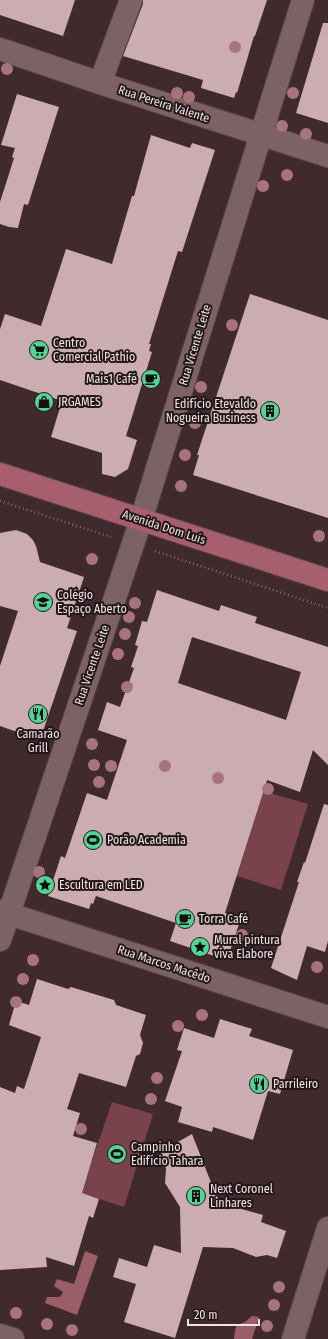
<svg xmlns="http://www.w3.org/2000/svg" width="328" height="1339" viewBox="0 0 328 1339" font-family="'Fira Sans Condensed',sans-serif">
  <rect width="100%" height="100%" fill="#412a2e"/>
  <g fill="#79424c">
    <polygon points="263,791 308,804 281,890 237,876"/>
    <polygon points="112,1102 153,1114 124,1207 81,1193"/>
  </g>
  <g fill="#9a5e68">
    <polygon points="85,1251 98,1256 77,1315 45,1303 47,1297 60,1297 63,1292 54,1286 57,1279 74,1284"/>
    <polygon points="252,1316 259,1317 252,1339 234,1339 235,1330 237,1325 245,1322"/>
  </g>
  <g fill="#cbadb1" fill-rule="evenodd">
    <polygon points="0,0 75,0 63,36 0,15"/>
    <polygon points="143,0 267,0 255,36 254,36 237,93 236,92 234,98 201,88 203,80 123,56 143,4"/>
    <polygon points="323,23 328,23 328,123 296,113"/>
    <polygon points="17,94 59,107 28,205 24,204 18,228 9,227 0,224 0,202 14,158 12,157 15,148 1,145"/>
    <polygon points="151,135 190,148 192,143 215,150 182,252 178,251 149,344 151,344 149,351 152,352 126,436 137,440 128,469 115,477 102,474 102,453 51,437 62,401 0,380 0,329 5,314 41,326 66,249 112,264 132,196 134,196"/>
    <polygon points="250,294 328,320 328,518 193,475 199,455 197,455"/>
    <polygon points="16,530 27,534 33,540 36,546 40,562 84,577 67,628 77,631 40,740 0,726 0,666 18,611 0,606 0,533"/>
    <path d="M157 590 219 611 221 605 257 617 255 623 328 647V765L313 750 300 792 267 780 225 913 241 918 228 957 227 956 226 960 170 941 176 923 96 896 93 904 91 903 89 909 48 896 61 856 65 858 87 793 107 800 127 740 98 730 107 702 120 707 134 668 131 667 138 646 135 645 142 621 147 622ZM192 637 301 672 286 720 178 683Z"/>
    <polygon points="324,804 328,805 328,941 325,952 307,946 297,980 271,968 299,882 297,882 304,862 305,863"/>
    <polygon points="37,979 68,989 71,987 114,1000 116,1005 146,1015 140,1035 143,1043 140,1054 136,1056 126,1087 79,1073 67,1109 80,1113 73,1136 97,1143 82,1193 99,1199 93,1218 89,1216 74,1266 46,1257 47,1267 0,1270 0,1087 15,1093 17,1086 24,1089 41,1037 9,1025 16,1001 29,1005"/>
    <polygon points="220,1019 252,1029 249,1036 293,1050 280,1094 268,1091 253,1140 213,1127 212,1132 178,1122 182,1107 165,1101 182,1051 177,1050 184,1028 214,1038"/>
    <polygon points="192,1134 214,1190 223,1204 263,1215 261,1222 286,1231 277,1258 267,1255 256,1257 233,1248 203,1247 175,1338 124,1322 136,1284 113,1277 119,1258 147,1267 154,1245 181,1253 180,1207 165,1183 166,1169 160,1152"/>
  </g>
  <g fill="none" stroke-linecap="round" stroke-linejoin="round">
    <defs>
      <g id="minor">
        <polyline points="0,49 100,83 328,156"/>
        <polyline points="100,83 131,0"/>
        <polyline points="0,911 328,1017"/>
        <polyline points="0,940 141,520 303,0"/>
        <polyline points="0,1335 13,1339"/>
        <polyline points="293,1339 328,1228"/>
      </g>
      <polyline id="major" points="0,474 328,580"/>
    </defs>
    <use href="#minor" stroke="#5c484c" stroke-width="24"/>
    <use href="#major" stroke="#5c484c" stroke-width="24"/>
    <g stroke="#806b6f" stroke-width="2.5" stroke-dasharray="1 3" stroke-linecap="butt">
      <polyline points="0,501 111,537"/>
      <polyline points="155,551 328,608"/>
    </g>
    <use href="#minor" stroke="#7c6265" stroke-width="22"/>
    <use href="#major" stroke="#a85f6d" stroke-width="22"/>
  </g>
  <g fill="#a7747c">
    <circle cx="235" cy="47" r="6"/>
    <circle cx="7" cy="69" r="6"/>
    <circle cx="177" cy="93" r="6"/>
    <circle cx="293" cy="93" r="6"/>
    <circle cx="189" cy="97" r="6"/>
    <circle cx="282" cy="126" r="6"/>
    <circle cx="306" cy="134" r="6"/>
    <circle cx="287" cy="175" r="6"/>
    <circle cx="263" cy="186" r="6"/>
    <circle cx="232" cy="325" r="6"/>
    <circle cx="201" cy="387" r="6"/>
    <circle cx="195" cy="423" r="6"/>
    <circle cx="185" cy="455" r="6"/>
    <circle cx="181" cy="486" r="6"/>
    <circle cx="319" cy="536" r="6"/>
    <circle cx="92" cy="559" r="6"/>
    <circle cx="135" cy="603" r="6"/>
    <circle cx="129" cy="617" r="6"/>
    <circle cx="125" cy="634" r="6"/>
    <circle cx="118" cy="654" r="6"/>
    <circle cx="127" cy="687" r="6"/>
    <circle cx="92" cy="744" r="6"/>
    <circle cx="94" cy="765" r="6"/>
    <circle cx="111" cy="766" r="6"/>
    <circle cx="165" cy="766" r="6"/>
    <circle cx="218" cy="778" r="6"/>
    <circle cx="99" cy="782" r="6"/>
    <circle cx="268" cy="789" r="6"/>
    <circle cx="39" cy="872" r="6"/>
    <circle cx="242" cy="935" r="6"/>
    <circle cx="33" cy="960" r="6"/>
    <circle cx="317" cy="967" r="6"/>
    <circle cx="23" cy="979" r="6"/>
    <circle cx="16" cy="1002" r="6"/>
    <circle cx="202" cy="1015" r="6"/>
    <circle cx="178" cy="1026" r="6"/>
    <circle cx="157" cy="1078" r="6"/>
    <circle cx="151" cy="1099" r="6"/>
    <circle cx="81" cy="1129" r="6"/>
    <circle cx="279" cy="1287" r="6"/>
    <circle cx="274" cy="1305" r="6"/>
    <circle cx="16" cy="1313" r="6"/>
    <circle cx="47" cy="1324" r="6"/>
    <circle cx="267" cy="1326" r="6"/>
    <circle cx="72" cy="1330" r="6"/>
  </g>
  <defs>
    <symbol id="supermarket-disc" viewBox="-11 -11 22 22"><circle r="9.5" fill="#54d396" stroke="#211618"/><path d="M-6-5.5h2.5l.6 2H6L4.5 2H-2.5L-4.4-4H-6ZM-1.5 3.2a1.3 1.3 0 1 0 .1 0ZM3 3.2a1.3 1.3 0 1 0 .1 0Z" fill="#111"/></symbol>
    <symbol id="cafe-disc" viewBox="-11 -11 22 22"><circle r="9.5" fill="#54d396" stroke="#211618"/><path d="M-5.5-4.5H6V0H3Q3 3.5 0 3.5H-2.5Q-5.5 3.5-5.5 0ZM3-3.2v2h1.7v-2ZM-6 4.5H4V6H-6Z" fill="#111"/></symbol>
    <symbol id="shop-disc" viewBox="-11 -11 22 22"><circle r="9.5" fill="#54d396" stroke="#211618"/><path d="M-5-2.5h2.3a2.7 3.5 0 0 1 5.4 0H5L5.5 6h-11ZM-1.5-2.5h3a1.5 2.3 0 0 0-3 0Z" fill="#111"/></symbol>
    <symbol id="building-disc" viewBox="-11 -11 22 22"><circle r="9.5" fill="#54d396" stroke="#211618"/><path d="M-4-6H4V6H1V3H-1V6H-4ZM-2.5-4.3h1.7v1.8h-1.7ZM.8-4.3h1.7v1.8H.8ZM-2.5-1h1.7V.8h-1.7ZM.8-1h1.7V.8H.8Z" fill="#111"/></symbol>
    <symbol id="school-disc" viewBox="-11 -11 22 22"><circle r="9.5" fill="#54d396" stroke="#211618"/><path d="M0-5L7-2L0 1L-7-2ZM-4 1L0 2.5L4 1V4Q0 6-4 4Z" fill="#111"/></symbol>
    <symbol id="restaurant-disc" viewBox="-11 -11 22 22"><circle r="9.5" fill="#54d396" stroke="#211618"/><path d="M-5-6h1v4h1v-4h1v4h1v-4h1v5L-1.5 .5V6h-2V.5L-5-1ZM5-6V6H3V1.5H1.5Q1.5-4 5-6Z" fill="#111"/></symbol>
    <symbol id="stadium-disc" viewBox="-11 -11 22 22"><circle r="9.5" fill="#54d396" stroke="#211618"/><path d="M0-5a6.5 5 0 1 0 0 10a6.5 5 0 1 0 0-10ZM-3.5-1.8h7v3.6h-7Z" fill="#111"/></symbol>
    <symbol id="sight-disc" viewBox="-11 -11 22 22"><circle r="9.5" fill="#54d396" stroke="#211618"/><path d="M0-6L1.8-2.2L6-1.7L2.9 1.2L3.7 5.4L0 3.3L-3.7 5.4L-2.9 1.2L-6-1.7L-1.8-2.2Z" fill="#111"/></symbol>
  </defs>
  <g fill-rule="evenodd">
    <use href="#supermarket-disc" x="28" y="339" width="22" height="22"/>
    <use href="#cafe-disc" x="140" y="368" width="22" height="22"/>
    <use href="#shop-disc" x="33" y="391" width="22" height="22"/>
    <use href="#building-disc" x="259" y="400" width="22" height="22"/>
    <use href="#school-disc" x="32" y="591" width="22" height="22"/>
    <use href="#restaurant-disc" x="27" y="703" width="22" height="22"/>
    <use href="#stadium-disc" x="82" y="829" width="22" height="22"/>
    <use href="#sight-disc" x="34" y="874" width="22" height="22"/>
    <use href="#cafe-disc" x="174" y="908" width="22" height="22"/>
    <use href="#sight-disc" x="189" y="936" width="22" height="22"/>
    <use href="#restaurant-disc" x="248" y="1073" width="22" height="22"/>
    <use href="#stadium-disc" x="106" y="1143" width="22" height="22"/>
    <use href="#building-disc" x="185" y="1185" width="22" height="22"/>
  </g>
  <g text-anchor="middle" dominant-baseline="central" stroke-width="4" stroke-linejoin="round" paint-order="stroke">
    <g font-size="12" fill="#f2e2e4" stroke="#211618">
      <text transform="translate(164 104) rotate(18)">Rua Pereira Valente</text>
      <text transform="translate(195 345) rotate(-73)">Rua Vicente Leite</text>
      <text transform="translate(164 527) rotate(18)">Avenida Dom Luís</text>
      <text transform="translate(92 665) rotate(-71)">Rua Vicente Leite</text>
      <text transform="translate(164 964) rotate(18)">Rua Marcos Macêdo</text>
    </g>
    <g font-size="12" fill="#f2e2e4" stroke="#211618" text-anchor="start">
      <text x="53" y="343">Centro<tspan x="53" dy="14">Comercial Pathio</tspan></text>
      <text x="137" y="379" text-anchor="end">Mais1 Café</text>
      <text x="58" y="402">JRGAMES</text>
      <text x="256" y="404" text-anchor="end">Edifício Etevaldo<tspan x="256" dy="14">Nogueira Business</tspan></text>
      <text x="57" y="595">Colégio<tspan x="57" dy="14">Espaço Aberto</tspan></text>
      <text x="38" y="734" text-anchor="middle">Camarão<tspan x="38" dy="14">Grill</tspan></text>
      <text x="107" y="840">Porão Academia</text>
      <text x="59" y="885">Escultura em LED</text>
      <text x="199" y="919">Torra Café</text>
      <text x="214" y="940">Mural pintura<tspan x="214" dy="14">viva Elabore</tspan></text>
      <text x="273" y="1084">Parrileiro</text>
      <text x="131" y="1147">Campinho<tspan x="131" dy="14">Edifício Tahara</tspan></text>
      <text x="210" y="1189">Next Coronel<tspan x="210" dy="14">Linhares</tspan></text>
    </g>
  </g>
  <path d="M188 1319v6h71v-6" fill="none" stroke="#f2e2e4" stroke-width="2"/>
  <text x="194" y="1319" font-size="12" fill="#f2e2e4" stroke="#211618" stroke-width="3" paint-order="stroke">20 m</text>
</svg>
